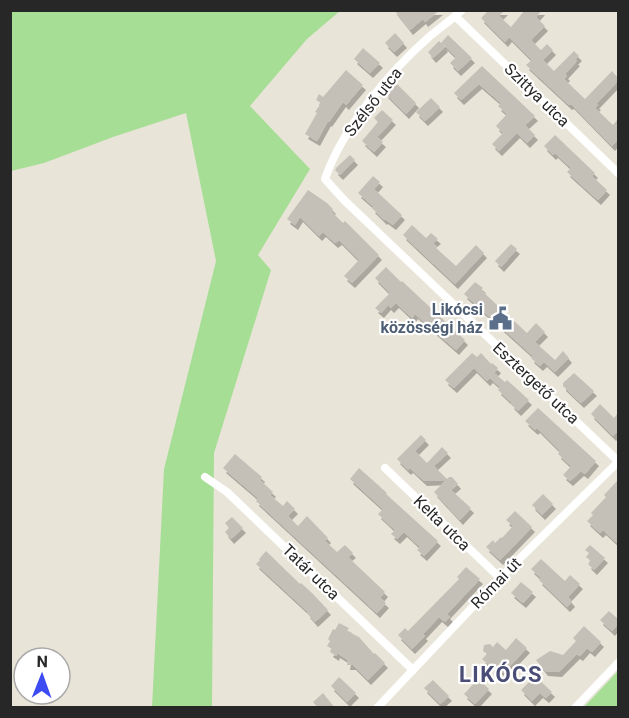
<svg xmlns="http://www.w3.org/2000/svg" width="629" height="718" viewBox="0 0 629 718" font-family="Roboto,sans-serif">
  <defs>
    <filter id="shadow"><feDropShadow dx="3" dy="5" stdDeviation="0" flood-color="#0004"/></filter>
  </defs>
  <rect width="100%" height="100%" fill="#e9e4d8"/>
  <g fill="#a7de96">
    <polygon points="11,11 340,11 307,39 250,106 310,169 258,255 271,270 262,299 214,453 212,707 152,707 164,469 216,261 186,113 113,137 44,163 11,171"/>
    <polygon points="618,671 618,707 584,707"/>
  </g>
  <g fill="#c4c0b8" filter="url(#shadow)">
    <polygon points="394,10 440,10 425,22 423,19 410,30"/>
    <polygon points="489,10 505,10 499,16 511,27 525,10 542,10 536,17 545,26 531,40 541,50 547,44 553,50 543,60 554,71 574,51 579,56 575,60 577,61 565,74 567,76 564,79 585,99 612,71 618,78 618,81 596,104 598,105 595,108 613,125 618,119 618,139 612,146 571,104 569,105 526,65 532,60 509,37 505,42 481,18"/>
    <polygon points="395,33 404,43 394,52 385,43"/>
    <polygon points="448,35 472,58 458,71 450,63 456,57 443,44 445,47 433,58 428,52 439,41 441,43"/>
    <polygon points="363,48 380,63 370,73 354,59"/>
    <polygon points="482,66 535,116 525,125 535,135 527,143 517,133 499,151 492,144 503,133 496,126 507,114 498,106 501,103 479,84 461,100 454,93"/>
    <polygon points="346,70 363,85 346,105 343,102 329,122 328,121 317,141 305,134 317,113 315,112 321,103 316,100 319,94 323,97"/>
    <polygon points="395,82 416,103 406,114 385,93"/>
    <polygon points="431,98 440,107 425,121 416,112"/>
    <polygon points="382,110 393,120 377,137 383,142 374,152 362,141 378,122 374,118"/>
    <polygon points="555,135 595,173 592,176 607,190 598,200 567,172 571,168 555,153 553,155 544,146"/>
    <polygon points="350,155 355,160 340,175 335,170 337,167"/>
    <polygon points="373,176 380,182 374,189 402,215 393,225 385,219 384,220 372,208 374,207 358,193"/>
    <polygon points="308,190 327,203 333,209 331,211 343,223 345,221 379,255 352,283 344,276 359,260 339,240 335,243 323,232 319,236 300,217 295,225 287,219"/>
    <polygon points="412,225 426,238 431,233 438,239 433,243 437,247 436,248 456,266 476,245 484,253 455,284 403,235"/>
    <polygon points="511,244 517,249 501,267 495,261"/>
    <polygon points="386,267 401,282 402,281 465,340 456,350 415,314 412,318 396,303 391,308 388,305 381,313 375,308 390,293 375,278"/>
    <polygon points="475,282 483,288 481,290 527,333 536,323 545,332 535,342 555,360 563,351 569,358 555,372 544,362 540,366 531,358 533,356 464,294"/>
    <polygon points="472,353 477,357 481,353 491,364 492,363 498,368 494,373 505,382 507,380 529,400 518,411 511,404 512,403 498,390 500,387 490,378 487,381 474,368 454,388 445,380"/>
    <polygon points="574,373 594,391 581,403 563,386 563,383"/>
    <polygon points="600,404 614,418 618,413 618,431 613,436 591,414"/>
    <polygon points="538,408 596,461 585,474 581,471 570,481 563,475 571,466 558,454 560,451 537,428 535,430 525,421"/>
    <polygon points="421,435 426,440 415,451 427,463 442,447 448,453 434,466 447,479 449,477 452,477 458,484 451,490 471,508 460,520 434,492 446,480 424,481 410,468 408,470 397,459"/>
    <polygon points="235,454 262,477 260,480 273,492 270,495 283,506 287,501 295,509 288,516 298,526 307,516 328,538 325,541 337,552 345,545 353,553 348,557 385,592 380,598 386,603 377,613 256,501 258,498 223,468"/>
    <polygon points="359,468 387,493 386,494 438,541 424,556 417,550 420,547 404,532 397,539 391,534 395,530 378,514 383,509 350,479"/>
    <polygon points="618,480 618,544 603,530 600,533 587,521 593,515 591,513 606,497 604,495"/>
    <polygon points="543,494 553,504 542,515 532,505"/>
    <polygon points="515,511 532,527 500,560 486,547 493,540 495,543 501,537 502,538 513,526 506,520"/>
    <polygon points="232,517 243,528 231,539 225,532 229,528 225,523"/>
    <polygon points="590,545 605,558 594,570 588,564 591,561 586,557 589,553 585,550"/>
    <polygon points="266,551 300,584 301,583 312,593 328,610 315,622 307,613 308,612 256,564 260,560 259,559"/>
    <polygon points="541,559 565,581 570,575 580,584 568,597 572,602 567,607 539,580 541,578 531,569"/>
    <polygon points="466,567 480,579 447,614 450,617 445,622 439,617 423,634 425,636 412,649 398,635 405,628 408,631 459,579 457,577"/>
    <polygon points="521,582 533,592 523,603 511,593"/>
    <polygon points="609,611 618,619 618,624 612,631 600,620"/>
    <polygon points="339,623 349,628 347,631 359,637 374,654 375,653 385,663 368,680 353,665 347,665 348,660 337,653 336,656 330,652 332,649 327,646 330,641 328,639 333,629 335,630"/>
    <polygon points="584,626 601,642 592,652 587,648 580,656 577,654 559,672 545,671 536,660 550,651 563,655 576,641 573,638"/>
    <polygon points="516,638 527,648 503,673 492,663 489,665 482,659 487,654 483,651 484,645 490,644 493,647 497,642 506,650"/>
    <polygon points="535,676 552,692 546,698 540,693 532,701 521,690"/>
    <polygon points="339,677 356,693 347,702 331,686"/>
    <polygon points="478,679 489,689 475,704 464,694"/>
    <polygon points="433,680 449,696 440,704 424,688"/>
    <polygon points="323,693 335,708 318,708 313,702"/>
  </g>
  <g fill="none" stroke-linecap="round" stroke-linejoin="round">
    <g stroke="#fff" stroke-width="8">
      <path d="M462 10C451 20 440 28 429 37 389 72 342 129 325 179L344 200 618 461"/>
      <polyline points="455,16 618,173"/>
      <polyline points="385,468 500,578"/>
      <polyline points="205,477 227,492 413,670"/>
      <polyline points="377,708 500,578 618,462"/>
      <polyline points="575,708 618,663"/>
    </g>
  </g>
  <defs>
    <symbol id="civic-bare" viewBox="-9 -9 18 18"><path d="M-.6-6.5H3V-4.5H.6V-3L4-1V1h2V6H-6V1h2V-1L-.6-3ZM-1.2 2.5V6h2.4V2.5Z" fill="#5c6f8a" stroke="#fff" stroke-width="2.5" paint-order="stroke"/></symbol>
  </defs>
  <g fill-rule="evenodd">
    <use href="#civic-bare" x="484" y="302" width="33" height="33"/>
  </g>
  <g text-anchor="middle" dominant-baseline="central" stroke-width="4.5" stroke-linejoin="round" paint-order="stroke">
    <g font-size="16" fill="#272727" stroke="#fff">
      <text transform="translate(537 95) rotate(44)">Szittya utca</text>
      <text transform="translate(373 102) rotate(-52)">Szélső utca</text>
      <text transform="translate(536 383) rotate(43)">Esztergető utca</text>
      <text transform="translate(442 523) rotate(44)">Kelta utca</text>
      <text transform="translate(311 572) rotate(44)">Tatár utca</text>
      <text transform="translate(496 583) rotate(-46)">Római út</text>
    </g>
    <g font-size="16" font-weight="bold" fill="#4e5e75" stroke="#fff" text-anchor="end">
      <text x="483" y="309">Likócsi<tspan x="483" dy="18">közösségi ház</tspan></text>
    </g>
    <g font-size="22" font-weight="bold" letter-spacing="1.5" fill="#4a4d75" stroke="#fff">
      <text x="501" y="674">LIKÓCS</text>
    </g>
  </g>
  <rect width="629" height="718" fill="none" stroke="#272727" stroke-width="24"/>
  <g transform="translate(42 676) rotate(1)"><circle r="28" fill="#ffffff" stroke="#a9a9a9" stroke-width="1.5"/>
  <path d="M0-4.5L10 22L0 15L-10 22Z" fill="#3d4cf2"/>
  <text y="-9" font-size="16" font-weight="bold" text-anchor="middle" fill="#272727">N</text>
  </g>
</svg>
